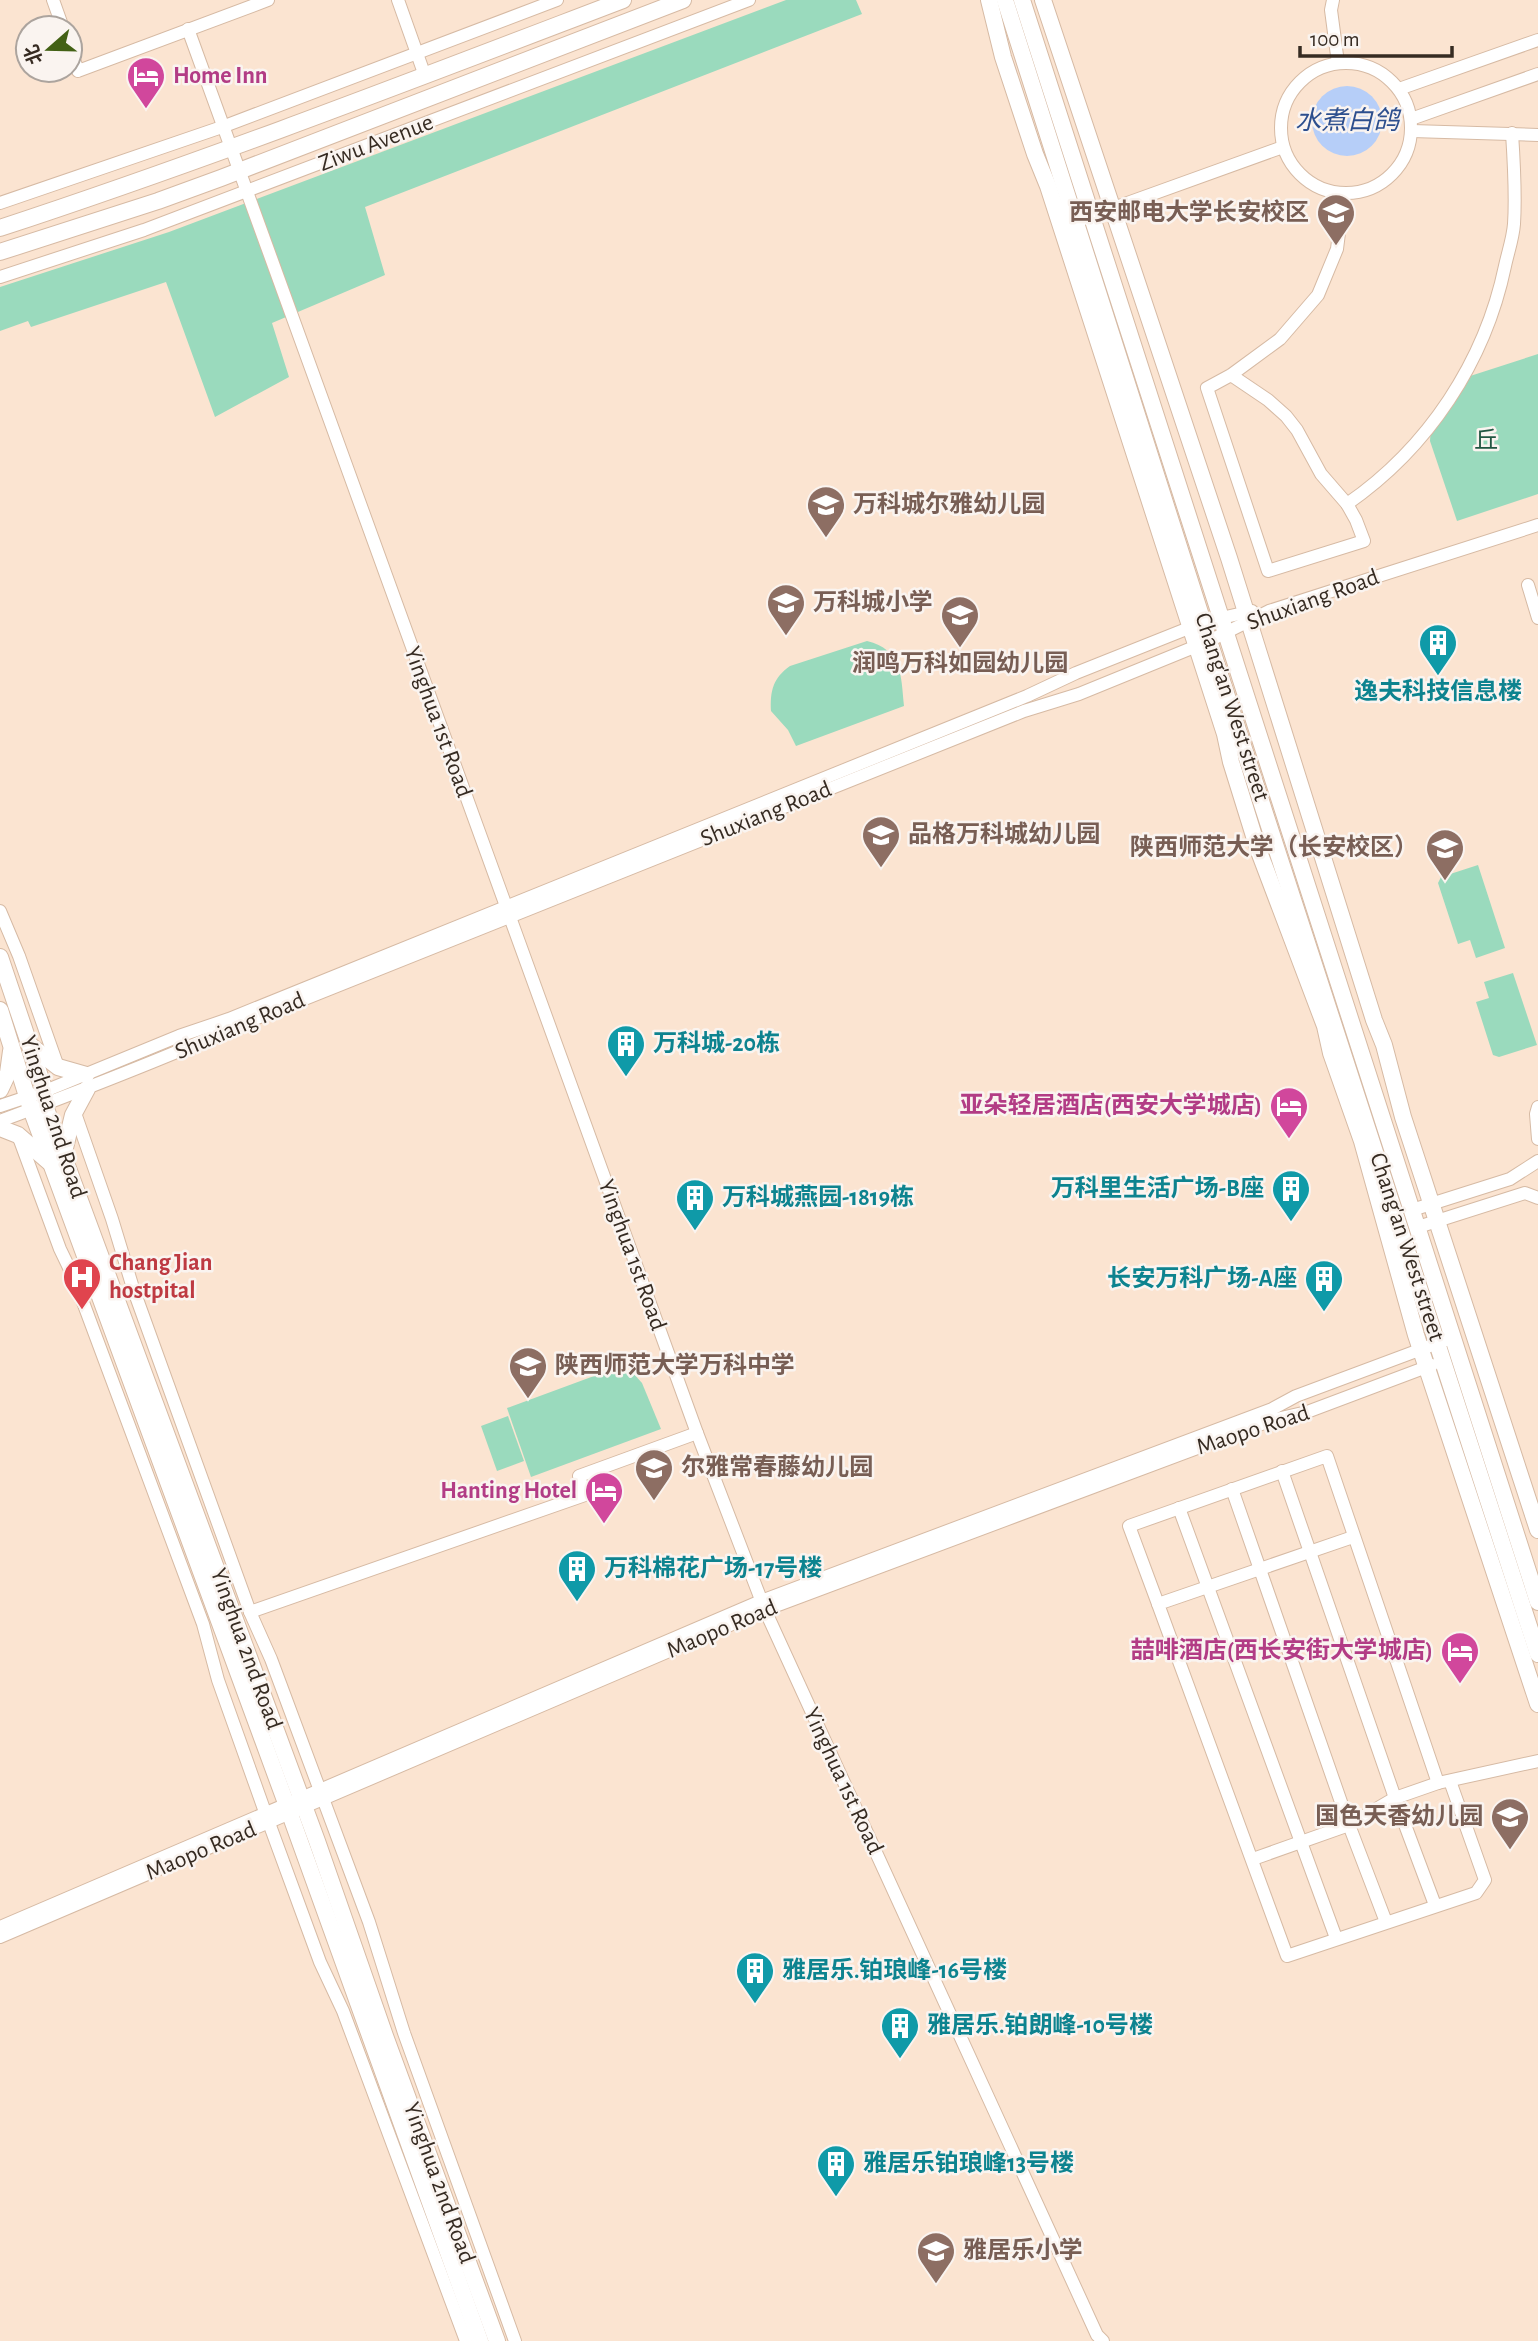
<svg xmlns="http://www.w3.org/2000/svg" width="1538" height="2341" viewBox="0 0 1538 2341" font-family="'Alegreya Sans','Noto Sans SC',sans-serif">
  <rect width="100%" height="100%" fill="#fbe4d1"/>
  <g fill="#9adabd">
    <polygon points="786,0 856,0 862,14 365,207 385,275 272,323 289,377 215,417 166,282 31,327 28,321 0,331 0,287 169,232"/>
    <polygon points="1538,354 1538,494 1457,521 1430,441 1431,427 1464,378"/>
    <path d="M867 641C902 650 901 674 904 706L796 746 788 730 771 711C770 691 773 678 790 666Z"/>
    <polygon points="1478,865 1505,948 1476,958 1470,940 1458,944 1438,883 1441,877"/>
    <polygon points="1513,973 1537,1045 1499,1057 1493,1055 1476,1002 1489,998 1484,982"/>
    <polygon points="613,1369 633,1373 642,1383 661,1429 531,1477 507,1408"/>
    <polygon points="508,1416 524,1461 497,1471 481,1426"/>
  </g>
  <circle fill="#b6cef8" cx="1347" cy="121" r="35"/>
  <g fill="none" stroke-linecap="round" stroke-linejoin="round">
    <defs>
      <g id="minor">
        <polyline points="53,0 63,28"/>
        <polyline points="398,0 425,76"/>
        <polyline points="1333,0 1331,10 1338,63"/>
        <polyline points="188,29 697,1433 765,1610 1097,2335 1103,2341"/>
        <polyline points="70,48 78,71 268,0"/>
        <circle cx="1346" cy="128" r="65"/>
        <polyline points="1399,89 1538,40"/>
        <polyline points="1411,119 1538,74"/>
        <polyline points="1412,131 1538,135"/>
        <polyline points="0,203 222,127 557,0"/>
        <polyline points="1083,219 1283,147"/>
        <polyline points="0,277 144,230 749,0"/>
        <polyline points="1231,375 1268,400 1286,416 1297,430 1321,474 1347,504 1356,520 1364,541 1268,571 1207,388 1231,375 1280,339 1318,295 1337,249 1344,193"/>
        <path d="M1347 504C1428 448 1485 362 1505 266 1508 252 1513 238 1514 224 1516 194 1514 163 1512 133"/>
        <polyline points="1528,585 1538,618"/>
        <polyline points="0,911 19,956 58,1067"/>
        <polyline points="0,1106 45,1091 179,1036 229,1019 1027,696 1076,673 1204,622 1252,611"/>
        <polyline points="1538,1107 1536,1114 1538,1139"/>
        <polyline points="75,1113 112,1219 133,1288 250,1612 271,1659 369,1922 404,2033 515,2341"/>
        <path d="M0 1121C80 1091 159 1061 237 1026L1024 711 1079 694 1209 641 1269 611 1538 525"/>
        <polyline points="18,1135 60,1249 74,1278 203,1624 218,1680 265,1812 320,1962 343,2011 466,2341"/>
        <polyline points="1412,1210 1510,1179 1538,1161"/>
        <polyline points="1418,1227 1525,1193 1538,1198"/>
        <polyline points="1282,1471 1395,1798 1435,1905"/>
        <polyline points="1232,1489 1349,1825 1386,1922"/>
        <polyline points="1179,1508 1336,1938"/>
        <polyline points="1353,1537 1158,1604 1287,1956 1476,1893 1485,1880 1450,1781"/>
        <polyline points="1158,1604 1129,1526 1327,1456 1438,1783"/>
        <polyline points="250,1612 585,1495 579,1476 697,1433"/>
        <polyline points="1253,1859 1349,1825 1395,1798 1438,1783 1538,1761"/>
        <polyline points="0,1927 761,1601 1272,1409 1296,1396 1446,1340"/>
        <polyline points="0,1937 765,1610 1272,1420 1307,1412 1432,1365"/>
      </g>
      <g id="major">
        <polyline points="989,0 1003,57 1035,154 1048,186 1225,734 1231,762 1258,849 1325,1026 1331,1053 1362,1141 1416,1335 1538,1704"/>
        <polyline points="1005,0 1209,641 1538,1654"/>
        <polyline points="1022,0 1538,1602"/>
        <polyline points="1043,0 1229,558 1374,1020 1384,1045 1403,1117 1538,1530"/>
        <path d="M0 228C210 159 416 79 623 0"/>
        <polyline points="0,252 158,201 221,178 683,0"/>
        <polyline points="0,957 45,1091 45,1106 317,1841 385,2036 497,2341"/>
        <polyline points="0,1010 31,1109 286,1803 480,2341"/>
        <polyline points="30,1045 58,1067 86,1075"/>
        <polyline points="0,1090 8,1073 11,1051"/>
        <polyline points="0,1128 18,1135 49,1162"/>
        <polyline points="63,1156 73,1115 87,1089"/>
      </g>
    </defs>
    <use href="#minor" stroke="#d6baa4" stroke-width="14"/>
    <use href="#major" stroke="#d6baa4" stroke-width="18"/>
    <use href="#minor" stroke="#fff" stroke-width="12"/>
    <use href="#major" stroke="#fff" stroke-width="16"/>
  </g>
  <defs>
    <symbol id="hotel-pin" viewBox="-11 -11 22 30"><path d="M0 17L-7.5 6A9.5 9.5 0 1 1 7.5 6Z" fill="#d1479c" stroke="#faf4f0"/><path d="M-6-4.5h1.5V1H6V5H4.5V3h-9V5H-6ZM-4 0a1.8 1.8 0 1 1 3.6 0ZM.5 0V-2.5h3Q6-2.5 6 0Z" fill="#fff"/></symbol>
    <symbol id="university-pin" viewBox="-11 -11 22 30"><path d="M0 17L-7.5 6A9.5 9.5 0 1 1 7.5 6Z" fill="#8d6e63" stroke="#faf4f0"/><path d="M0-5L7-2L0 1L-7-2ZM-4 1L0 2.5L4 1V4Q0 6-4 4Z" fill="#fff"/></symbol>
    <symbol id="school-pin" viewBox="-11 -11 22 30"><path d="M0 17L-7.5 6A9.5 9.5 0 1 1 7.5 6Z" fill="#8d6e63" stroke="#faf4f0"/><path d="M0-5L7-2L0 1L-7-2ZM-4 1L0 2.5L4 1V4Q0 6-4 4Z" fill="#fff"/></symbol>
    <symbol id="building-pin" viewBox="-11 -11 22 30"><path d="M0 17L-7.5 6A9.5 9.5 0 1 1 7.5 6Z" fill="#0f9aa8" stroke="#faf4f0"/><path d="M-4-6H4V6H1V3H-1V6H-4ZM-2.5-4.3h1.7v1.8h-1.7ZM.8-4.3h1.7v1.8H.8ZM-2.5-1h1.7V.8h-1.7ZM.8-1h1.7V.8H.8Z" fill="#fff"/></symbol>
    <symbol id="hospital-pin" viewBox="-11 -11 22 30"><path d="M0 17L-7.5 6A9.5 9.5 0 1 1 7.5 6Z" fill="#e0444e" stroke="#faf4f0"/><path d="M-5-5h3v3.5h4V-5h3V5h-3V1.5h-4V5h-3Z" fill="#fff"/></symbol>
  </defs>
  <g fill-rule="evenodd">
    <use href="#hotel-pin" x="124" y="54" width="44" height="60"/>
    <use href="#university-pin" x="1314" y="191" width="44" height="60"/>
    <use href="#school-pin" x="804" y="483" width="44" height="60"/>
    <use href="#school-pin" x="764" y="581" width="44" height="60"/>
    <use href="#school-pin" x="938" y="593" width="44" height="60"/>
    <use href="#building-pin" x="1416" y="621" width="44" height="60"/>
    <use href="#school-pin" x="859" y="813" width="44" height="60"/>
    <use href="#university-pin" x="1423" y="826" width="44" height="60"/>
    <use href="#building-pin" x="604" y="1022" width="44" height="60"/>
    <use href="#hotel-pin" x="1267" y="1084" width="44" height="60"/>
    <use href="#building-pin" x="1269" y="1167" width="44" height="60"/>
    <use href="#building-pin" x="673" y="1176" width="44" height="60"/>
    <use href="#hospital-pin" x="60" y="1255" width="44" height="60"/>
    <use href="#building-pin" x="1302" y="1257" width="44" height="60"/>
    <use href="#school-pin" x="506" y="1344" width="44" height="60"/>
    <use href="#school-pin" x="632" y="1446" width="44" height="60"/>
    <use href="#hotel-pin" x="582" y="1469" width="44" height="60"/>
    <use href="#building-pin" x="555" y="1547" width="44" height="60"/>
    <use href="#hotel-pin" x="1438" y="1629" width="44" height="60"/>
    <use href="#school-pin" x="1488" y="1795" width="44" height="60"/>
    <use href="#building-pin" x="733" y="1949" width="44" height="60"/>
    <use href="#building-pin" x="878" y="2004" width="44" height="60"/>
    <use href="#building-pin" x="814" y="2142" width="44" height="60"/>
    <use href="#school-pin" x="914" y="2229" width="44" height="60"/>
  </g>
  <g text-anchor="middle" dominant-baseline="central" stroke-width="5" stroke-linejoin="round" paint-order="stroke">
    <g font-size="24" font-weight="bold" fill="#b23c85" stroke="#faf4f0" text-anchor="end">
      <text x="173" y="76" text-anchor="start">Home Inn</text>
      <text x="1262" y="1106">亚朵轻居酒店(西安大学城店)</text>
      <text x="577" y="1491">Hanting Hotel</text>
      <text x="1433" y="1651">喆啡酒店(西长安街大学城店)</text>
    </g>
    <g font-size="24" fill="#362b22" stroke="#faf4f0">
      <text transform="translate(376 143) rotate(-21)">Ziwu Avenue</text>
      <text transform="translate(1313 600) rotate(-20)">Shuxiang Road</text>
      <text transform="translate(1232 707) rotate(72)">Chang'an West street</text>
      <text transform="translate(438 722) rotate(70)">Yinghua 1st Road</text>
      <text transform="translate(766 814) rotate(-22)">Shuxiang Road</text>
      <text transform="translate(240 1026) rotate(-23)">Shuxiang Road</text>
      <text transform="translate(53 1117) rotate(72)">Yinghua 2nd Road</text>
      <text transform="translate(1407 1247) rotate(72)">Chang'an West street</text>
      <text transform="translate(632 1255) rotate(70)">Yinghua 1st Road</text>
      <text transform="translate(1253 1430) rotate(-18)">Maopo Road</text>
      <text transform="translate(722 1629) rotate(-23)">Maopo Road</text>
      <text transform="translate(246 1649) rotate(70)">Yinghua 2nd Road</text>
      <text transform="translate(843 1781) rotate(65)">Yinghua 1st Road</text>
      <text transform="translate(201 1851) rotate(-23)">Maopo Road</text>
      <text transform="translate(439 2183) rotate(70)">Yinghua 2nd Road</text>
    </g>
    <g font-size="24" font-weight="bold" fill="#785e54" stroke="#faf4f0" text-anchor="start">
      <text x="1309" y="213" text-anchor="end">西安邮电大学长安校区</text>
      <text x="853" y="505">万科城尔雅幼儿园</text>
      <text x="813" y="603">万科城小学</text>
      <text x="960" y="664" text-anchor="middle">润鸣万科如园幼儿园</text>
      <text x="908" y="835">品格万科城幼儿园</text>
      <text x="1418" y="848" text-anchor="end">陕西师范大学（长安校区）</text>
      <text x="555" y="1366">陕西师范大学万科中学</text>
      <text x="681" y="1468">尔雅常春藤幼儿园</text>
      <text x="1483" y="1817" text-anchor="end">国色天香幼儿园</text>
      <text x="963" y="2251">雅居乐小学</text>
    </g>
    <g font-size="24" fill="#225742" stroke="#faf4f0">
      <text x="1486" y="441">丘</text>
    </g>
    <g font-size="24" font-weight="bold" fill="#0d838f" stroke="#faf4f0" text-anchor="start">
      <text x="1438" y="692" text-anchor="middle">逸夫科技信息楼</text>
      <text x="653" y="1044">万科城-20栋</text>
      <text x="1264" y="1189" text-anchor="end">万科里生活广场-B座</text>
      <text x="722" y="1198">万科城燕园-1819栋</text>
      <text x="1297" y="1279" text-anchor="end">长安万科广场-A座</text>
      <text x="604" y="1569">万科棉花广场-17号楼</text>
      <text x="782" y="1971">雅居乐.铂琅峰-16号楼</text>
      <text x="927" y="2026">雅居乐.铂朗峰-10号楼</text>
      <text x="863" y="2164">雅居乐铂琅峰13号楼</text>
    </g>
    <g font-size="24" font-weight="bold" fill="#be3a42" stroke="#faf4f0" text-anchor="start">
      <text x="109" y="1263">Chang Jian<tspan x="109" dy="28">hostpital</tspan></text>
    </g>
    <g font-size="26" font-style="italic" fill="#2d4f8e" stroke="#faf4f0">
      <text x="1347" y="121">水煮白鸽</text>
    </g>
  </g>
  <g transform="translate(49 49) rotate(250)"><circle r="33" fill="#faf4f0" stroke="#aca49e" stroke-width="2"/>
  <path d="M0-5L12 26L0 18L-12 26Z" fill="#436115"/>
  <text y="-10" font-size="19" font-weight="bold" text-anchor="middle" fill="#362b22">北</text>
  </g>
  <path d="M1300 46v10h152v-10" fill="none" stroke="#362b22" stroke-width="3.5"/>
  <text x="1310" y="46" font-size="21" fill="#362b22" stroke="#faf4f0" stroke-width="5" paint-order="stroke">100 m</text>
</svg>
